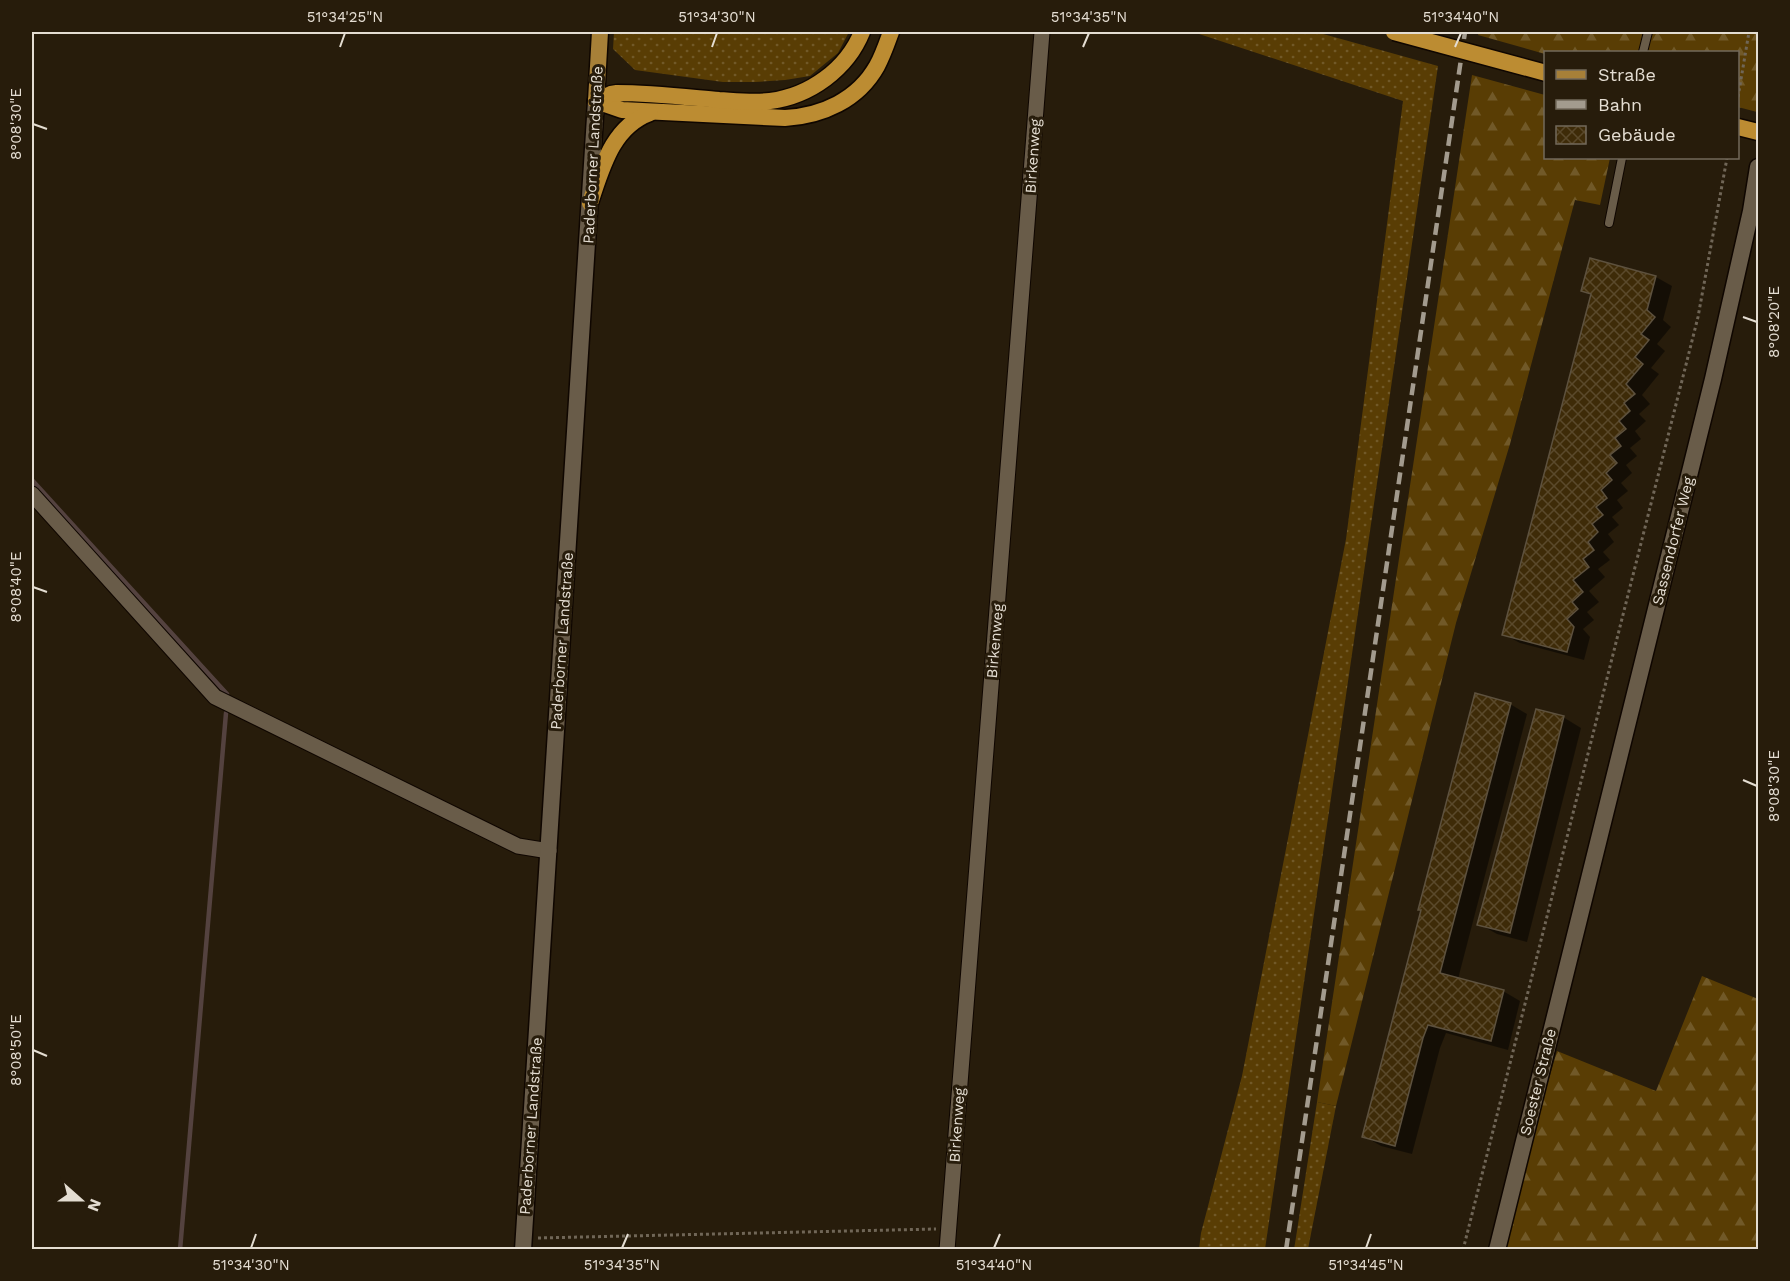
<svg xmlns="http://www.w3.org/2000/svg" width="1790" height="1281" viewBox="0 0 1790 1281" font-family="'Work Sans',sans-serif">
  <defs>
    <pattern id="grass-dots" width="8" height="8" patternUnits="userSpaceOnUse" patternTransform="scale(1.5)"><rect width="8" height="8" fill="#593d04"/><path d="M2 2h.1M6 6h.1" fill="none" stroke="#715928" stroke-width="1.8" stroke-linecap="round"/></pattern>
    <pattern id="forest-firs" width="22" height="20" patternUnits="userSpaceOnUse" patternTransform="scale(1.5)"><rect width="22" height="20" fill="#593d04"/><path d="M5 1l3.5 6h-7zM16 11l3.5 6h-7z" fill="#715928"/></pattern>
    <pattern id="building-cross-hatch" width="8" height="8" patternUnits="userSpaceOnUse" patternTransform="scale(1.5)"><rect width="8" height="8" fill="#3e2b08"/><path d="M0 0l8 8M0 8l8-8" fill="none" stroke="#5a492b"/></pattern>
  </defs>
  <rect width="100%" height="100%" fill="#271c0b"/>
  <g fill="url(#grass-dots)">
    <polygon points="614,32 849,32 838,53 810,76 785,80 755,82 723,82 635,70 613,49"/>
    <polygon points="1193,32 1316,32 1438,66 1265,1249 1199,1249 1201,1233 1242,1076 1346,539 1403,101"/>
    <polygon points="1317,1102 1336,1106 1308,1249 1294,1250"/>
  </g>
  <g fill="url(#forest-firs)">
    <polygon points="1479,32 1758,32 1757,112 1738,107 1738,52 1546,52 1545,54 1478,35"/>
    <polygon points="1472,75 1545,95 1546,158 1610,158 1600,205 1575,200 1510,444 1456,623 1336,1106 1317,1102"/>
    <polygon points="1702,976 1758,999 1758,1249 1505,1250 1532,1138 1557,1051 1656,1091"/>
  </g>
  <g fill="#0007">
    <polygon points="1656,277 1672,286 1663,320 1671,327 1657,344 1665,351 1651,368 1659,374 1642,395 1650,404 1639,414 1646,421 1635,431 1641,439 1630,448 1637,456 1626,465 1632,473 1621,483 1628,491 1617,500 1623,508 1612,517 1619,525 1608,534 1614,542 1603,552 1610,560 1598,569 1605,577 1589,591 1599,602 1587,612 1594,620 1583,629 1590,637 1584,660 1520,643 1503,634 1592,296 1583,291"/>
    <polygon points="1510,704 1527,714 1458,979 1503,991 1520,1001 1508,1050 1446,1033 1440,1048 1412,1154 1381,1146 1364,1136"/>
    <polygon points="1563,717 1581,728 1527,942 1497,934 1479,924"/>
  </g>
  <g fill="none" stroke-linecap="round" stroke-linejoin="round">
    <g stroke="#54423f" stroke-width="4.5">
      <polyline points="32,480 227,694"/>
      <polyline points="32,1248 34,1250"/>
      <polyline points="180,1250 226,713"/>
    </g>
  </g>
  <g fill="url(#building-cross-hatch)" stroke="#5d513e" stroke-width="1.5">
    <polygon points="1590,258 1656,276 1647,310 1655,317 1641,334 1649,340 1635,357 1643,364 1626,384 1635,394 1624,403 1630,411 1619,421 1626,429 1615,438 1621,446 1610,455 1617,463 1606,473 1612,480 1601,490 1607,498 1596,507 1603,515 1592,524 1598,532 1588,542 1594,550 1583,559 1589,567 1573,580 1583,592 1572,602 1578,609 1567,619 1574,627 1567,652 1502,635 1591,294 1581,291"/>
    <polygon points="1475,693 1511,703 1440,973 1504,990 1491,1041 1428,1025 1423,1038 1395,1146 1362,1137 1421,910 1418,910"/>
    <polygon points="1536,709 1564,716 1510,933 1477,925"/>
  </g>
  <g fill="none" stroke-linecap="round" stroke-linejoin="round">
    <defs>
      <g id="service">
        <polyline points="1643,52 1648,32"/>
        <polyline points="1609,223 1622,158"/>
      </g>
      <g id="minor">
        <polyline points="32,494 215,697 518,846 549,851"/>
        <polyline points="947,1250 1042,32"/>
      </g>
      <polyline id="tertiary" points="1497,1250 1713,379 1751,211 1758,167"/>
      <polyline id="secondary" points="523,1250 596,101"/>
      <polyline id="primary" points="596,101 600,32"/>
      <g id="trunk">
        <path d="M596 101 622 110 785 118C822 116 858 100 877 66 883 55 887 43 891 32"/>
        <path d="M596 101 611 94 617 93C651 93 685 97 719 100 736 101 753 103 770 101 810 96 847 69 862 32"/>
        <polyline points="1738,127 1758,132"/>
        <path d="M590 203C602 168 612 127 650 113"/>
      </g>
    </defs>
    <use href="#service" stroke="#0f0600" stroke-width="10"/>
    <use href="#minor" stroke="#0f0600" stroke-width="17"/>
    <use href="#tertiary" stroke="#0f0600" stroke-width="19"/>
    <use href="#secondary" stroke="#0f0600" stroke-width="19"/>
    <use href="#primary" stroke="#0f0600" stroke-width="19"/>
    <use href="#trunk" stroke="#0f0600" stroke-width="19"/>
    <g stroke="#706657" stroke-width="3" stroke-dasharray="3 3" stroke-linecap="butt">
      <polyline points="1738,97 1749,32"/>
      <polyline points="538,1238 936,1229"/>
      <polyline points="1463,1250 1698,317 1727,158"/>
    </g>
    <use href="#service" stroke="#695c49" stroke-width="8"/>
    <use href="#minor" stroke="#695c49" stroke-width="15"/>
    <use href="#tertiary" stroke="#695c49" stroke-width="16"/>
    <use href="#secondary" stroke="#695c49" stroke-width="16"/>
    <use href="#primary" stroke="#a78038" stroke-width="16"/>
    <use href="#trunk" stroke="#bc8c32" stroke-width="16"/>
    <polyline stroke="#a39b8e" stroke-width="4.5" stroke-dasharray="12 6" stroke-linecap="butt" points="1286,1250 1465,32"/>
    <defs>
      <polyline id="trunk-bridge" points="1394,32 1546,73"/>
    </defs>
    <use href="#trunk-bridge" stroke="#0f0600" stroke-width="19" stroke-linecap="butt"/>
    <use href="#trunk-bridge" stroke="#bc8c32" stroke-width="16"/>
  </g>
  <path fill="none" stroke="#e4ddd2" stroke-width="2" d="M340 47 345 33M712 47 717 33M1083 47 1089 33M1455 47 1461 33M33 124 47 129M1743 317 1757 322M33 587 47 592M1743 780 1757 786M33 1050 47 1056M251 1248 256 1234M622 1248 628 1234M994 1248 1000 1234M1366 1248 1371 1234"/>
  <g text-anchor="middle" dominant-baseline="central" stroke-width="6" stroke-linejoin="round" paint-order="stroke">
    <g font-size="15" fill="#e4ddd2" stroke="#271c0b">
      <text transform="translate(593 155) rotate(-87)">Paderborner Landstraße</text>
      <text transform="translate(1033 156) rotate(-86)">Birkenweg</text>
      <text transform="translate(1673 541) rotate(-76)">Sassendorfer Weg</text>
      <text transform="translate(562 641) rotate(-86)">Paderborner Landstraße</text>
      <text transform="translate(995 641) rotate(-85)">Birkenweg</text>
      <text transform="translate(1538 1082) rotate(-76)">Soester Straße</text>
      <text transform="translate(957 1125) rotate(-86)">Birkenweg</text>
      <text transform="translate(531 1126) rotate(-86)">Paderborner Landstraße</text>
    </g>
  </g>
  <rect width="1790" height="1281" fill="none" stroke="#271c0b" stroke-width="66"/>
  <rect x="1544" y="51" width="195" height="108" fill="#271c0b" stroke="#73695b" stroke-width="1.5"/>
  <rect x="1556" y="70" width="30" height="9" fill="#a78038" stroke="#73695b" stroke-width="1.5"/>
  <text x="1598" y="81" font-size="18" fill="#e4ddd2">Straße</text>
  <rect x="1556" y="100" width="30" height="9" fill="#a39b8e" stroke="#73695b" stroke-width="1.5"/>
  <text x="1598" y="111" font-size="18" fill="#e4ddd2">Bahn</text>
  <rect x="1556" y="126" width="30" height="18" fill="url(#building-cross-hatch)" stroke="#73695b" stroke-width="1.5"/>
  <text x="1598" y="141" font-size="18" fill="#e4ddd2">Gebäude</text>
  <g transform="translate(81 1200) rotate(111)" stroke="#271c0b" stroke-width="4.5" paint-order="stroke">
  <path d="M0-4.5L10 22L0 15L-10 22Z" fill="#e4ddd2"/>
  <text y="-9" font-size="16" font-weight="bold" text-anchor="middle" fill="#e4ddd2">N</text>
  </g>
  <rect x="33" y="33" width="1724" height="1215" fill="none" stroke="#e4ddd2" stroke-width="2"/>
  <g font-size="15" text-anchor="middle" fill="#e4ddd2">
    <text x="345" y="22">51°34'25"N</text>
    <text x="717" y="22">51°34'30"N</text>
    <text x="1089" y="22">51°34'35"N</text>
    <text x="1461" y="22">51°34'40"N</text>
    <text transform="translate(16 124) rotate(-90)" y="5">8°08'30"E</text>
    <text transform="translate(1774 322) rotate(-90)" y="5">8°08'20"E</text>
    <text transform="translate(16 587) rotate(-90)" y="5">8°08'40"E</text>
    <text transform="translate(1774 786) rotate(-90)" y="5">8°08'30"E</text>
    <text transform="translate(16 1050) rotate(-90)" y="5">8°08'50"E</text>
    <text x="251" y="1270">51°34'30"N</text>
    <text x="622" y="1270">51°34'35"N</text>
    <text x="994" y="1270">51°34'40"N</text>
    <text x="1366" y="1270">51°34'45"N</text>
  </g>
</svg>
